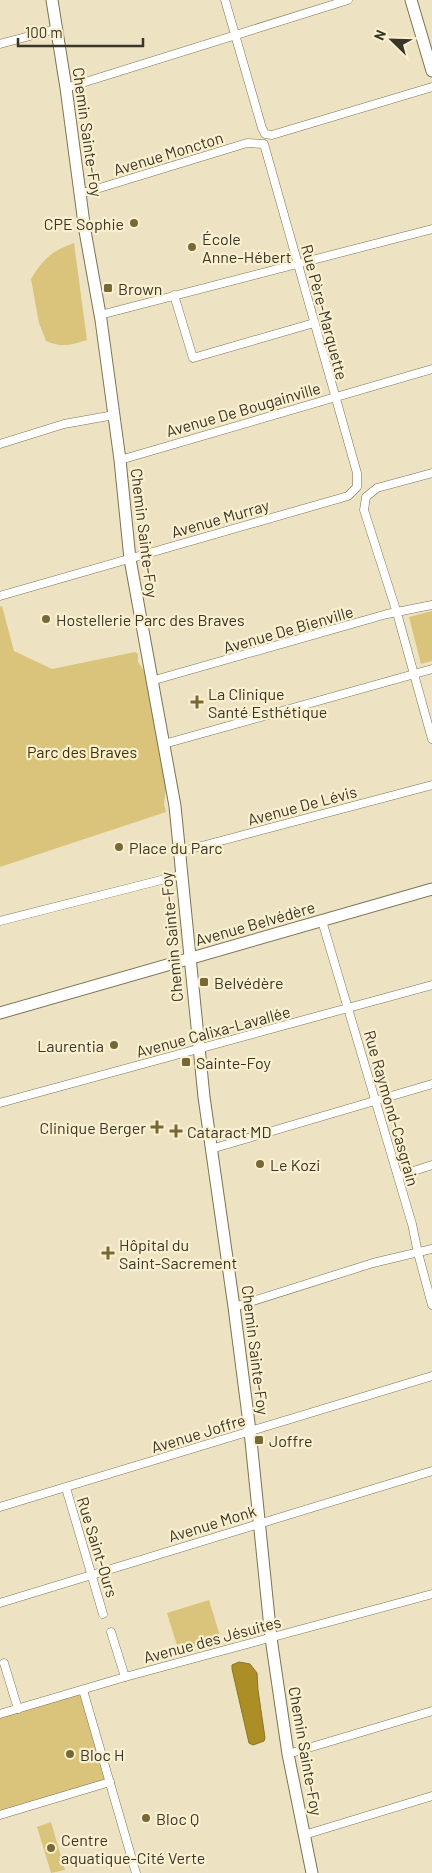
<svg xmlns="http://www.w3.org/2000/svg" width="432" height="1873" viewBox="0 0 432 1873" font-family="Barlow,sans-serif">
  <rect width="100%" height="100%" fill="#ede3c2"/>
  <g fill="#dac47b">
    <path d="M74 243 87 340C70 345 63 348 46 341L39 323 31 279C43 259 52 251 74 243Z"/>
    <polygon points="2,606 14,651 52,669 135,652 138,654 138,662 151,681 168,769 164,804 166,812 0,867 0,607"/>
    <polygon points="432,611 432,661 421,664 409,617"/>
    <polygon points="209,1600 221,1639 179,1652 167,1613"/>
    <polygon points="83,1690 110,1782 0,1815 0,1714"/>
    <polygon points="51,1822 65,1870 51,1873 37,1827"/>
  </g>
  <polygon fill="#ab8f26" stroke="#897427" points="239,1662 250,1664 257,1673 258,1690 265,1738 264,1741 253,1745 249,1743 232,1669 232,1665"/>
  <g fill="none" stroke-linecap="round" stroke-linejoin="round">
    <defs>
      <g id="street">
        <polyline points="225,0 262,128 265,134 272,135 432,87"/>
        <polyline points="0,44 56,29"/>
        <polyline points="66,88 348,0"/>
        <polyline points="174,295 193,358 314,323"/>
        <polyline points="100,315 432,229"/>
        <polyline points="0,444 64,424 114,415"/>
        <polyline points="120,460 432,369"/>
        <polyline points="432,473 377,488 366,497 364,510 397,613 432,739"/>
        <polyline points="0,596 348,496 357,487 357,473 264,144 247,143 80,194"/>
        <polyline points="151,681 387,614 432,605"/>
        <polyline points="164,744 432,669"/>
        <polyline points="179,852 432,785"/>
        <polyline points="0,921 181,875"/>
        <polyline points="322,921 412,1224 418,1253 432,1305"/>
        <polyline points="0,1103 432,985"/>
        <polyline points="211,1149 432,1084"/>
        <polyline points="398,1176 432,1165"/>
        <polyline points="234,1307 373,1263 432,1249"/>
        <polyline points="66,1488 103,1614"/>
        <polyline points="0,1507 432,1376"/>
        <polyline points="0,1603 432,1471"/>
        <polyline points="111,1632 125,1677"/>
        <polyline points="4,1663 18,1709"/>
        <polyline points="83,1690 136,1873"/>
        <polyline points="0,1714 125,1677 432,1594"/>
        <polyline points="288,1754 432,1711"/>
        <polyline points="0,1815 110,1782"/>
        <polyline points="304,1835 432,1796"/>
      </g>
      <g id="secondary">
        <polyline points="52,0 66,88 85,231 101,320 120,460 130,559 175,806 204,1097 234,1307 250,1431 271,1638 288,1754 312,1873"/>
        <polyline points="411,0 432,71"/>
        <polyline points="0,1013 432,889"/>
      </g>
    </defs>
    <use href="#street" stroke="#7c7355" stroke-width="9"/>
    <use href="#secondary" stroke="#7c7355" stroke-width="13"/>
    <use href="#street" stroke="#fff" stroke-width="8"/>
    <use href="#secondary" stroke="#fff" stroke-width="11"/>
  </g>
  <g fill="#776836" stroke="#faf0cf" stroke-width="2">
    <circle cx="134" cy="223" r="5"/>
    <circle cx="192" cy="247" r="5"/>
    <rect x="103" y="283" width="10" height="10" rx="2.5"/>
    <circle cx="46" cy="619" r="5"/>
    <path d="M194.5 694.5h5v5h5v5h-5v5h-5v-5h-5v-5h5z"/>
    <circle cx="119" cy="847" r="5"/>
    <rect x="199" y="977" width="10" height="10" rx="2.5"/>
    <circle cx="114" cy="1045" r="5"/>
    <rect x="181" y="1057" width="10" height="10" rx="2.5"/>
    <path d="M154.5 1119.5h5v5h5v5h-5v5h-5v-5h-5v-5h5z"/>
    <path d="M173.5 1123.5h5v5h5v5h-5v5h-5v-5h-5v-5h5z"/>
    <circle cx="260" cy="1164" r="5"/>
    <path d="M105.5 1245.5h5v5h5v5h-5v5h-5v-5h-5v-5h5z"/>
    <rect x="254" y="1435" width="10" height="10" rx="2.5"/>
    <circle cx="70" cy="1754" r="5"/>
    <circle cx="146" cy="1818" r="5"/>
    <circle cx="51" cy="1848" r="5"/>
  </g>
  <g text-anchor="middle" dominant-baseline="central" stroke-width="4.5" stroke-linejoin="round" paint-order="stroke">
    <g font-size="16" fill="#393528" stroke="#faf0cf">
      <text transform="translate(88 132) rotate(82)">Chemin Sainte-Foy</text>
      <text transform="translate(168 153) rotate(-17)">Avenue Moncton</text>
      <text transform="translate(325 312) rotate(75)">Rue Père-Marquette</text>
      <text transform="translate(243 409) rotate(-16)">Avenue De Bougainville</text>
      <text transform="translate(220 518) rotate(-16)">Avenue Murray</text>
      <text transform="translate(145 533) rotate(83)">Chemin Sainte-Foy</text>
      <text transform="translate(288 629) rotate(-16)">Avenue De Bienville</text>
      <text transform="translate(302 805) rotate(-15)">Avenue De Lévis</text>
      <text transform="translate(255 923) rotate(-16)">Avenue Belvédère</text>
      <text transform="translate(171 937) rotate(-95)">Chemin Sainte-Foy</text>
      <text transform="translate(213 1031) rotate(-15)">Avenue Calixa-Lavallée</text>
      <text transform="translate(392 1108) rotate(74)">Rue Raymond-Casgrain</text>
      <text transform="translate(256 1350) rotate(83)">Chemin Sainte-Foy</text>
      <text transform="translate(198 1433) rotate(-17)">Avenue Joffre</text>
      <text transform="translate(212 1523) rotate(-17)">Avenue Monk</text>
      <text transform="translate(98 1547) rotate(73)">Rue Saint-Ours</text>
      <text transform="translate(212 1639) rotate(-15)">Avenue des Jésuites</text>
      <text transform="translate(306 1751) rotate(80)">Chemin Sainte-Foy</text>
    </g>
    <g font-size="16" fill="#393528" stroke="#faf0cf" text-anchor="start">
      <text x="124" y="223" text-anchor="end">CPE Sophie</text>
      <text x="202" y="238">École<tspan x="202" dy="18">Anne-Hébert</tspan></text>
      <text x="118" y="288">Brown</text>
      <text x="56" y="619">Hostellerie Parc des Braves</text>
      <text x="208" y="693">La Clinique<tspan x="208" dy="18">Santé Esthétique</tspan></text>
      <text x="129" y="847">Place du Parc</text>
      <text x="214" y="982">Belvédère</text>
      <text x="104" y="1045" text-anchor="end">Laurentia</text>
      <text x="196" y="1062">Sainte-Foy</text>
      <text x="146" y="1127" text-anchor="end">Clinique Berger</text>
      <text x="187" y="1131">Cataract MD</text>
      <text x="270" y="1164">Le Kozi</text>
      <text x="119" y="1244">Hôpital du<tspan x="119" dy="18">Saint-Sacrement</tspan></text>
      <text x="269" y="1440">Joffre</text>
      <text x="80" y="1754">Bloc H</text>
      <text x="156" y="1818">Bloc Q</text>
      <text x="61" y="1839">Centre<tspan x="61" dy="18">aquatique-Cité Verte</tspan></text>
    </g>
    <g font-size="16" fill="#3d3105" stroke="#faf0cf">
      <text x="82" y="751">Parc des Braves</text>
    </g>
  </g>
  <g transform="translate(392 40) rotate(293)" stroke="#faf0cf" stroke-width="4" paint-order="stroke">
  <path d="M0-4L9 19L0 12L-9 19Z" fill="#393528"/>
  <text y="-8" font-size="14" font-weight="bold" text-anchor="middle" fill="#393528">N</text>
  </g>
  <path d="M18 38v8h125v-8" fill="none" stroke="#393528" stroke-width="2.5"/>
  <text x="25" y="38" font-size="15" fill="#393528" stroke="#faf0cf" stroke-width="4" paint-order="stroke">100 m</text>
</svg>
